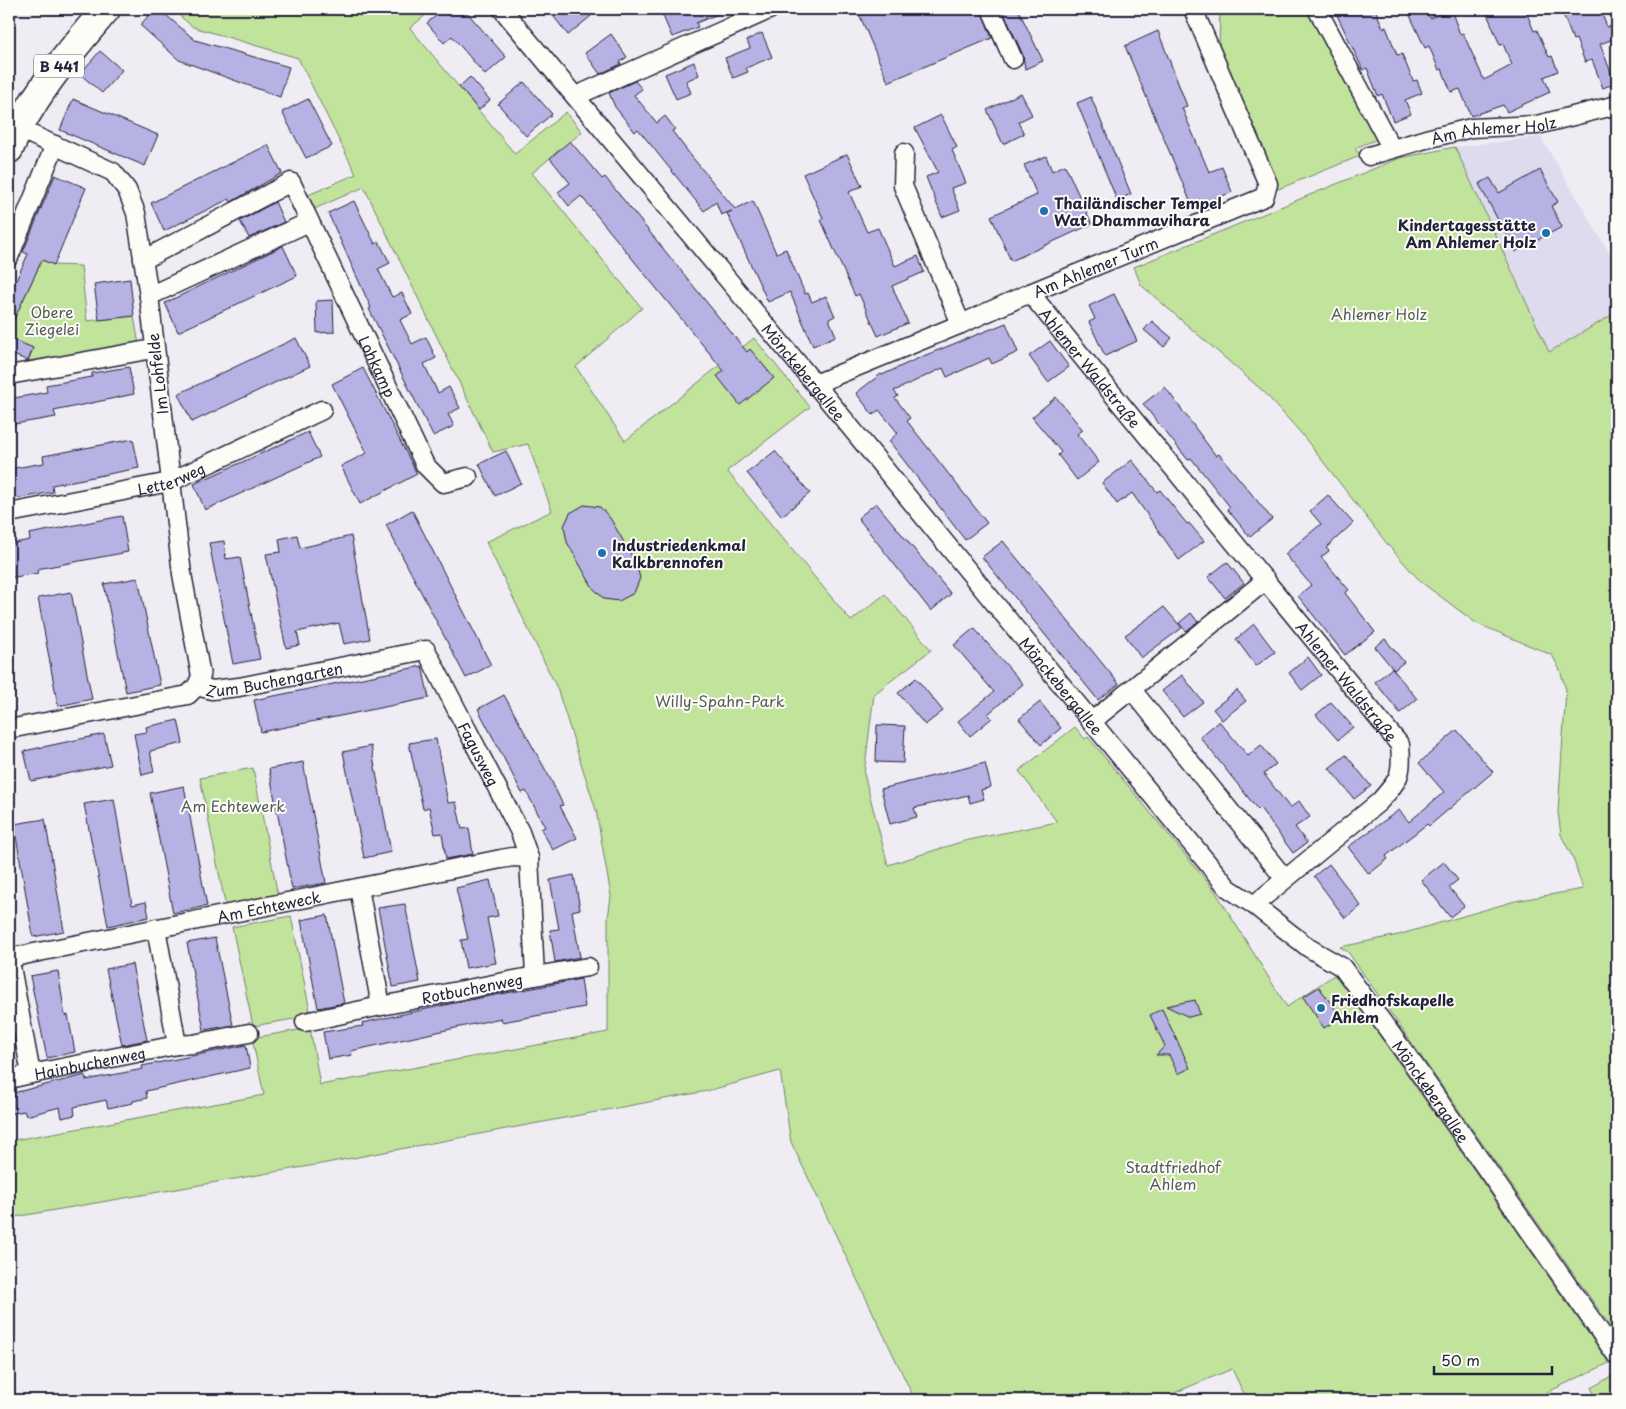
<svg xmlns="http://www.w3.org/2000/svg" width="1626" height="1409" viewBox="0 0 1626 1409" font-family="'Playpen Sans',sans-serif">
  <rect width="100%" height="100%" fill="#efedf3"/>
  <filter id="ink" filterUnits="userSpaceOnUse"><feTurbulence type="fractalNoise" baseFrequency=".02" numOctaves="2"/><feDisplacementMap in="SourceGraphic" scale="10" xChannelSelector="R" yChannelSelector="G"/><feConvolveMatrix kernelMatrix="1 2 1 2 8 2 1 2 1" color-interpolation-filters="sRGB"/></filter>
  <g filter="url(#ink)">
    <polygon fill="#dedbee" points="1541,137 1617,266 1617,312 1549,352 1455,147"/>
    <g fill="#c2e39c" stroke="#72826c">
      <polygon points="187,9 433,9 410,28 515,154 566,112 582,132 532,173 642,308 576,367 625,441 754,338 810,407 727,471 851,621 885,594 931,650 874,694 864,774 888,865 964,841 1057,822 1019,771 1075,727 1085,739 1088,737 1215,891 1287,1007 1334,975 1348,990 1609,1363 1531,1400 1247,1400 1232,1369 1157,1400 915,1400 791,1142 780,1071 707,1091 321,1164 9,1218 9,1141 264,1095 252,1038 310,1028 320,1085 608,1032 608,918 611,896 596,810 557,688 486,542 552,511 528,444 493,452 364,187 312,210 306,196 356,174 298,58 193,27 180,16"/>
      <polygon points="1220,9 1311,9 1380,138 1355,148 1360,156 1276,190 1219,49"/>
      <polygon points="1455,147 1549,352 1617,312 1617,1336 1348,952 1340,947 1398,935 1515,901 1583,889 1573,858 1561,835 1558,812 1566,690 1560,670 1552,655 1476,623 1421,582 1388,545 1300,432 1264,392 1141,285 1134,267 1400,158"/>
      <polygon points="42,260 54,265 81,266 87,321 134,316 139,345 28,361 33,348 9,338 9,329"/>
      <polygon points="253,768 279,901 226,908 200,778"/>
      <polygon points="291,916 311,1016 253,1026 232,927"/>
      <polygon points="1617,1373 1617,1400 1598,1400 1591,1388"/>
    </g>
    <g fill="#b7b2e4" stroke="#22223b">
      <polygon points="155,9 159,9 195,40 289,67 280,97 179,60 140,25"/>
      <polygon points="444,9 464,9 506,57 485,75 452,36 444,43 427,23"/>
      <polygon points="548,9 585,9 591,16 568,35"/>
      <polygon points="660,9 730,9 696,23 698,27 672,37"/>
      <polygon points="857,9 981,9 992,38 888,82"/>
      <polygon points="1002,9 1018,9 1043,61 1025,69 1023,55"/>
      <polygon points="1352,9 1375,9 1383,28 1386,27 1397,55 1402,54 1413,81 1417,80 1422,93 1405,100 1411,114 1393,121 1382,94 1378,96 1367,68 1363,70 1337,15"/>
      <polygon points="1407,9 1426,9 1430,18 1451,10 1460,34 1463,33 1484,80 1512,65 1503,44 1500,45 1485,9 1525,9 1534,31 1537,30 1549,57 1552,56 1558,71 1544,77 1550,92 1507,112 1503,105 1471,116 1460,89 1451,92 1442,69 1439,70 1429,46 1425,48"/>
      <polygon points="1561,9 1600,9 1607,27 1611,26 1616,38 1600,44 1615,83 1603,88 1592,60 1585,62 1576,39 1573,40"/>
      <polygon points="1158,31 1187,106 1182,108 1209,172 1222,167 1232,192 1193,208 1125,46"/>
      <polygon points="762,33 772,57 746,68 748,72 733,78 725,58 750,48 747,40"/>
      <polygon points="611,34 627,57 620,62 621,64 600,74 585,53"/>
      <polygon points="100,51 122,70 102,93 80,74"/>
      <polygon points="694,62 699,75 686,81 691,93 676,99 665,74"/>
      <polygon points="470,77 490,100 479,110 459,87"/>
      <polygon points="635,81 642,89 634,95 657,123 665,116 675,129 672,131 692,157 735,209 753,201 776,253 786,249 805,294 808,293 812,302 826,296 835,316 829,319 836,336 813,346 790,292 768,302 727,213 732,211 721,215 716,202 704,211 638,129 635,132 615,107 609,93"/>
      <polygon points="524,82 552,114 526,136 498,104"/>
      <polygon points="1021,93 1032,115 1018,122 1024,134 1003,144 987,110"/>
      <polygon points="1091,97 1131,194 1117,200 1077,103"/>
      <polygon points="73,99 158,135 145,166 60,130"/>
      <polygon points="308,99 332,146 306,158 282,112"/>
      <polygon points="941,115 957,147 952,150 966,183 951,188 960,210 942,217 926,177 938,172 915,128"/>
      <polygon points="570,141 602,179 605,177 747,352 750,349 774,378 740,405 717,376 724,371 581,196 569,206 558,192 570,183 550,158"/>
      <polygon points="268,145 282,173 231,202 229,199 164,231 151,203"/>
      <polygon points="847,154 862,186 849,192 867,232 878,228 895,266 918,256 924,272 892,286 908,323 878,336 859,294 855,296 840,263 821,220 823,218 803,174"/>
      <polygon points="1046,156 1052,171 1065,165 1092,224 1011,261 991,216 1037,195 1024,165"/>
      <polygon points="1540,170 1558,202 1551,206 1562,227 1515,252 1479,184 1490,178 1499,193"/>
      <polygon points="55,175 86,188 54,265 42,260 9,330 9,296 28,254 23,252"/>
      <polygon points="354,201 375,244 379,242 390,263 378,269 392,297 402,293 412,314 400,320 412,344 426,337 436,358 424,364 438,393 449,387 460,408 448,414 454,426 433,436 369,309 371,308 328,213"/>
      <polygon points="275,202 284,222 249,238 240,221"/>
      <polygon points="283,246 297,276 178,332 165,303"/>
      <polygon points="130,279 134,316 99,320 94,284"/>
      <polygon points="1114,294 1137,341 1105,356 1089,322 1095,319 1089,306"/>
      <polygon points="333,300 334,332 317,333 316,301"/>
      <polygon points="1152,321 1172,338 1164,347 1144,330"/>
      <polygon points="1006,323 1018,352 992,364 989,358 947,377 943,368 894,391 898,396 895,398 910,418 907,421 987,523 965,540 889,441 898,433 879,410 873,415 856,393 881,374 882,375 921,357"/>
      <polygon points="9,338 33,348 28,361 9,353"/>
      <polygon points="296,338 310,366 192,422 178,394"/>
      <polygon points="1050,341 1069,367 1048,382 1029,356"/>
      <polygon points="129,367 134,394 54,411 56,417 9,425 9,399 47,392 46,385 92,377 92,373"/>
      <polygon points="363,368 417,474 360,504 341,466 367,453 332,384"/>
      <polygon points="1165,387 1216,456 1219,454 1272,519 1250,537 1227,509 1230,507 1191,458 1188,460 1143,404"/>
      <polygon points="1056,397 1083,430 1077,434 1099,462 1077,480 1058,455 1061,452 1032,417"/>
      <polygon points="308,432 320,457 205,510 194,484"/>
      <polygon points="133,439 139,468 52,485 53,492 9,500 9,469 44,463 43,456"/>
      <polygon points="506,451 521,483 495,496 479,464"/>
      <polygon points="775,451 810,493 782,516 747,473"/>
      <polygon points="1132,460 1157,492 1160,490 1187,524 1189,523 1204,541 1179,560 1132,493 1117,504 1102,483"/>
      <polygon points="1328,495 1353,523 1326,548 1329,551 1321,557 1349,590 1345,593 1375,632 1345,655 1298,596 1311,585 1285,554 1321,524 1310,511"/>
      <polygon points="876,503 951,594 931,611 858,518"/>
      <polygon points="584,505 600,507 610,518 636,563 640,578 634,593 619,601 604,599 593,588 567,542 564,526 570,513"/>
      <polygon points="412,510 491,665 466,678 386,525"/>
      <polygon points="122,516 128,552 37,569 38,573 9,578 9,544 30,540 29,534"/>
      <polygon points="297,535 300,548 351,536 370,639 344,644 339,623 297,632 300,645 286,648 266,554 281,552 279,539"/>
      <polygon points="224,541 226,559 240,557 260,659 233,664 209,543"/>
      <polygon points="1003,541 1119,684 1098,700 982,557"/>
      <polygon points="1227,562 1244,583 1225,598 1208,577"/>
      <polygon points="138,578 160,685 126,692 104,584"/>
      <polygon points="71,592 92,699 58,706 38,598"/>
      <polygon points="1164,607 1182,628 1141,658 1125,635"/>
      <polygon points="1191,613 1198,622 1186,631 1179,623"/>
      <polygon points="1254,624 1275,652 1256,666 1236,639"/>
      <polygon points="974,628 1023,684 988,714 992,718 970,736 958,721 994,692 954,645"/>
      <polygon points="1385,639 1404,662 1394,670 1375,647"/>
      <polygon points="1308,657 1321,675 1302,690 1289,673"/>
      <polygon points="422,666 429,698 261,732 254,700"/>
      <polygon points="1392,668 1417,699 1400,713 1375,682"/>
      <polygon points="1182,675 1203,702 1183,717 1162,691"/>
      <polygon points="916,678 943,711 925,725 898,693"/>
      <polygon points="1237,690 1246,701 1222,720 1213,709"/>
      <polygon points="504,695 550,778 563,805 560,806 577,838 553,850 541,829 545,827 526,791 522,793 478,709"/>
      <polygon points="1040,702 1061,728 1041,745 1019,719"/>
      <polygon points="1331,702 1353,727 1338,740 1316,715"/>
      <polygon points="178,720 183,743 150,751 154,772 142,775 134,734 147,732 146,727"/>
      <polygon points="1219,721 1248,756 1261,745 1276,764 1264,774 1290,808 1299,801 1310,817 1295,827 1307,843 1293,853 1260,808 1258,810 1200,737"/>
      <polygon points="877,725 905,726 903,763 876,762"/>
      <polygon points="1457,730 1493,772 1429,826 1427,824 1386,856 1388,859 1369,874 1348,847 1399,810 1409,822 1444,792 1419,763"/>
      <polygon points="104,734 111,765 31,781 24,751"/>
      <polygon points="436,739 448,803 456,802 462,829 469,828 473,854 446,859 442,833 435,834 429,807 423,809 409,743"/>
      <polygon points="371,746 391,852 364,858 343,752"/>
      <polygon points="1346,755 1371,786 1354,799 1329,768"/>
      <polygon points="303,762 326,883 292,889 269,769"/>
      <polygon points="985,763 991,787 981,790 984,799 970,803 968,795 914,808 917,817 890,824 881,789"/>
      <polygon points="184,786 207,906 173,913 150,793"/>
      <polygon points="114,799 132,905 146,902 149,917 108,926 84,804"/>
      <polygon points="45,819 64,931 33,937 14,824"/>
      <polygon points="1444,862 1458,880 1449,887 1464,906 1450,917 1421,880"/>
      <polygon points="1329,864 1361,906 1345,918 1314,876"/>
      <polygon points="574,875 580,909 572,911 580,957 555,962 550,930 559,929 550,880"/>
      <polygon points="490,880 498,916 487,918 496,963 466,968 461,940 468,939 456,888"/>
      <polygon points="405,904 420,982 393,987 378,908"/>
      <polygon points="327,915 344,1003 318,1008 301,920"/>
      <polygon points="215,938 233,1025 204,1030 187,943"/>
      <polygon points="132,964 147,1040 122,1045 106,969"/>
      <polygon points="58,971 65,1016 68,1015 75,1052 47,1058 30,976"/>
      <polygon points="581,979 585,1007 502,1022 501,1018 351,1051 352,1055 328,1059 323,1032 363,1026 362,1023 459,1002"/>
      <polygon points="1319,987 1341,1017 1324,1028 1303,997"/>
      <polygon points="1195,1000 1200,1014 1189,1017 1166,1006"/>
      <polygon points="1162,1009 1190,1068 1178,1074 1169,1055 1156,1055 1165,1046 1150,1015"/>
      <polygon points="246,1045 250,1068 146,1091 147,1098 133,1101 133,1103 108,1108 106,1100 74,1107 75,1115 62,1118 60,1107 26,1116 24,1111 9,1114 9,1094 85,1075 86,1080 143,1069 142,1066"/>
    </g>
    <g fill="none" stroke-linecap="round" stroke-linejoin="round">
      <defs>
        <g id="street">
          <path id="s1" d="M502 9 815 384 1228 888 1254 905 1309 948 1342 967 1411 1061 1617 1356"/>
          <polyline points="991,9 1013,59"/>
          <polyline points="1317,9 1392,149"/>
          <polyline points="576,96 771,9"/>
          <polyline points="904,153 903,186 961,324"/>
          <path id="s2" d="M1369 156 1426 139 1471 128 1537 125 1617 105"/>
          <polyline points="9,257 55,145"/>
          <path id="s3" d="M143 260 291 182 425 465 443 483 468 477"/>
          <path id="s4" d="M1030 293 1400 745C1403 775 1399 780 1379 802L1254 905"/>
          <polyline points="149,296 309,222"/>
          <polyline points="9,375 153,349"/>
          <path id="s5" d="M815 384 961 324 1030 293 1264 197 1268 184 1193 9"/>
          <path id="s6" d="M9 513 170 482 322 410"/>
          <path id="s7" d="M197 686 212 690 239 687 426 650 520 832 529 858 535 976 381 1006 359 888"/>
          <polyline points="1132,690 1285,879"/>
          <polyline points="1091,722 1266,580"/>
          <polyline points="9,729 188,695 197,686 201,676 182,574 149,296 136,213 127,190 113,172 17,128 9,128"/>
          <path id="s8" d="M9 956 31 1074 177 1045 156 928"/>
          <path id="s9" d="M9 958 501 859 513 857 529 858"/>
          <polyline points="535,976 588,967"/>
          <polyline points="305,1022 381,1006"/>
          <polyline points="177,1045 193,1044 249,1033"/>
          <polyline points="9,1079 31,1074"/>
        </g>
        <path id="primary" d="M9 149C31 96 70 52 106 9"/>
      </defs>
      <use href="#street" stroke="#22223b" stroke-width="21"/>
      <use href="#primary" stroke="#22223b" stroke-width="31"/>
      <use href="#street" stroke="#fdfcf7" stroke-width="18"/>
      <use href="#primary" stroke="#fdfcf7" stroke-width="28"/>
    </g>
  </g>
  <g fill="#1f6fb2" stroke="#fdfcf7" stroke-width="2">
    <circle cx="1044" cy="211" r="5"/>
    <circle cx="1546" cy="233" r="5"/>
    <circle cx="602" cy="553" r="5"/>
    <circle cx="1321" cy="1008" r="5"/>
  </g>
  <g text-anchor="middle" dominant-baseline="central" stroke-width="4" stroke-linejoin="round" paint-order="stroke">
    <rect fill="#fdfcf7" stroke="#646373" stroke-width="1" x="34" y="54.5" width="50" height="23" rx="4"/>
    <g font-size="14" font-weight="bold" fill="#22223b">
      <text x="59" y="66">B 441</text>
    </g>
    <g font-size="15" fill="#22223b" stroke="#fdfcf7">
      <text stroke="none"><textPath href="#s2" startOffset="128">Am Ahlemer Holz</textPath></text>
      <text stroke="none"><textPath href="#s5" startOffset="304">Am Ahlemer Turm</textPath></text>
      <text stroke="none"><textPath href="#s3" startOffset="371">Lohkamp</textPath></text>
      <text stroke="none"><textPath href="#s4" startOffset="96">Ahlemer Waldstraße</textPath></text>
      <text stroke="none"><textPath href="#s1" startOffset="472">Mönckebergallee</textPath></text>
      <text transform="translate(157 374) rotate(-97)">Im Lohfelde</text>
      <text stroke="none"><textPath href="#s6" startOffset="166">Letterweg</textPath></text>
      <text stroke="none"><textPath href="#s7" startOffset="79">Zum Buchengarten</textPath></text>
      <text stroke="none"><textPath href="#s4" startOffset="501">Ahlemer Waldstraße</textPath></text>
      <text stroke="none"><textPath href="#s1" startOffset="878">Mönckebergallee</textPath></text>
      <text stroke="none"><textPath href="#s7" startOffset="350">Fagusweg</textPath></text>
      <text stroke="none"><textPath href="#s9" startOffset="265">Am Echteweck</textPath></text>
      <text transform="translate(472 988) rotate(-11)">Rotbuchenweg</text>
      <text stroke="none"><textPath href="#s8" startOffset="180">Hainbuchenweg</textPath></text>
      <text stroke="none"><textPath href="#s1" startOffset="1432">Mönckebergallee</textPath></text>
    </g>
    <g font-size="15" font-weight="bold" fill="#22223b" stroke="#fdfcf7" text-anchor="start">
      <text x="1054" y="202">Thailändischer Tempel<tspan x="1054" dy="17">Wat Dhammavihara</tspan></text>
      <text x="1536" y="224" text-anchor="end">Kindertagesstätte<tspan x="1536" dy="17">Am Ahlemer Holz</tspan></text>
      <text x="612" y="544">Industriedenkmal<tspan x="612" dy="17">Kalkbrennofen</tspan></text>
      <text x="1331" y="999">Friedhofskapelle<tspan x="1331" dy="17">Ahlem</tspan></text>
    </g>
    <g font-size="15" fill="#525c58" stroke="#fdfcf7">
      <text x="52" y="311">Obere<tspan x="52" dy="17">Ziegelei</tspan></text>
      <text x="1379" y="313">Ahlemer Holz</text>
      <text x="720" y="700">Willy-Spahn-Park</text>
      <text x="233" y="805">Am Echtewerk</text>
      <text x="1173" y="1166">Stadtfriedhof<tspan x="1173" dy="17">Ahlem</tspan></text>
    </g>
  </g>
  <rect width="1626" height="1409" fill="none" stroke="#fdfcf7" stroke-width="30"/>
  <rect x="15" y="15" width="1596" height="1379" fill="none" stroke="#22223b" stroke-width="2" filter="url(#ink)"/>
  <path d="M1434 1366v8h118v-8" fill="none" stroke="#22223b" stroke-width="2.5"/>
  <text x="1441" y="1366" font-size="15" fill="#22223b" stroke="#fdfcf7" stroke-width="4" paint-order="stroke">50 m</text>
</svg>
